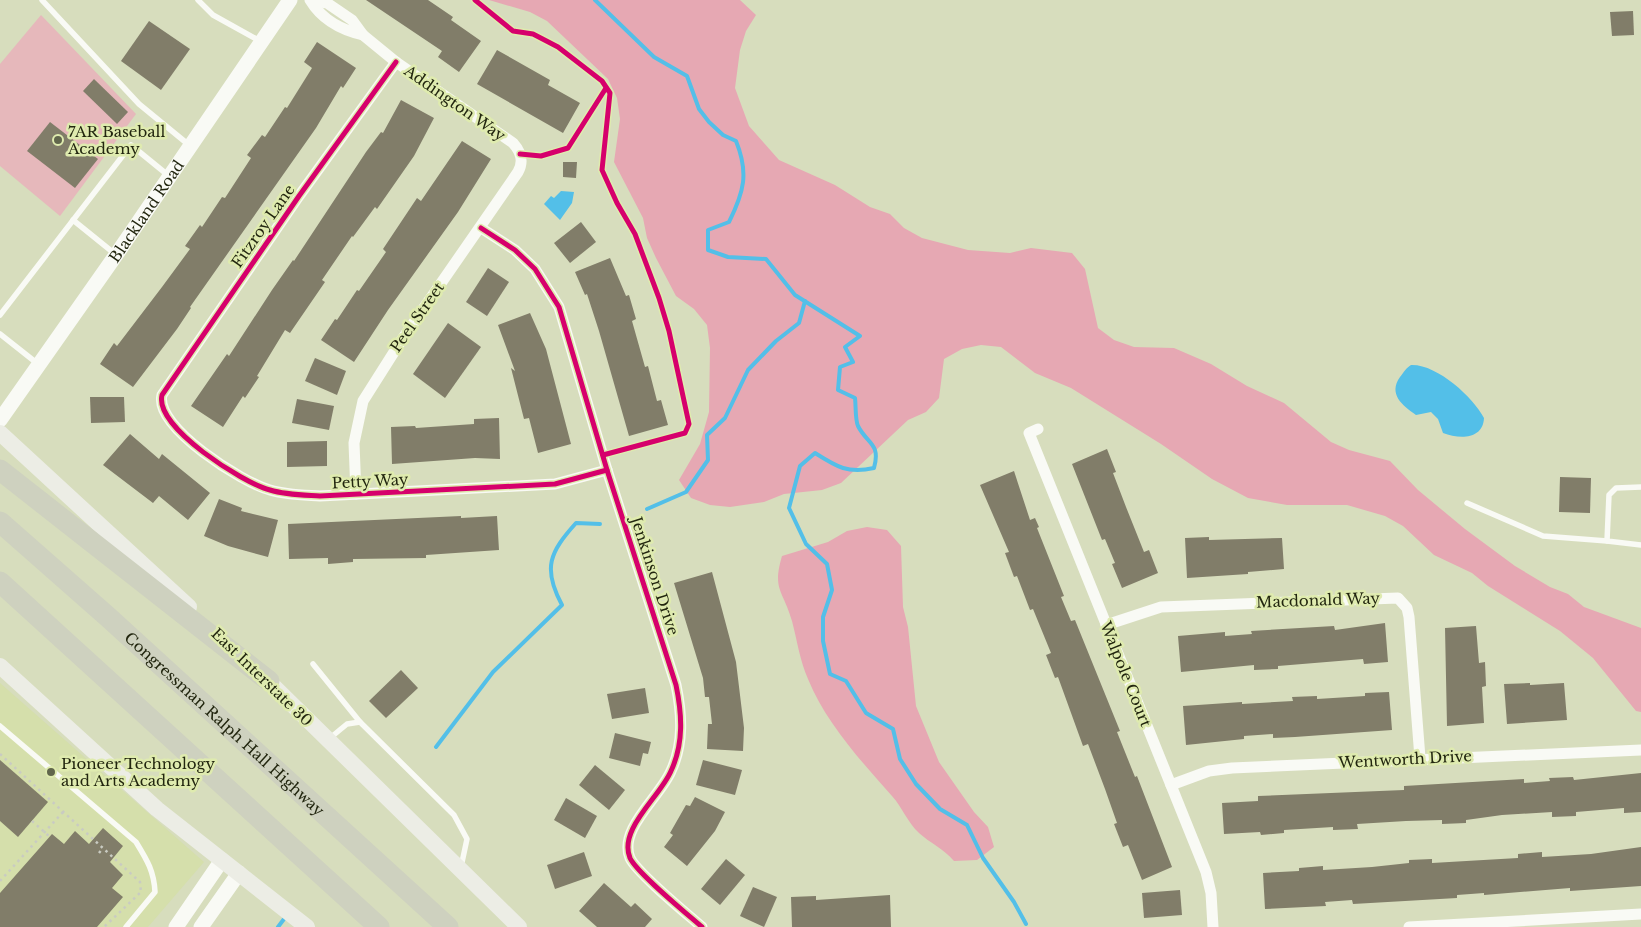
<svg xmlns="http://www.w3.org/2000/svg" width="1641" height="927" viewBox="0 0 1641 927" font-family="'Libre Baskerville',serif">
  <rect width="100%" height="100%" fill="#d7ddbd"/>
  <polygon fill="#d5dfab" points="0,683 204,862 148,927 0,927"/>
  <polygon fill="#e6b8bb" points="41,15 136,114 60,216 0,166 0,64"/>
  <g fill="#e6a8b3">
    <polygon points="489,0 740,0 756,15 746,31 740,50 735,88 749,126 779,160 835,185 870,207 890,214 904,228 922,238 968,250 1010,253 1031,248 1072,253 1085,269 1098,328 1114,340 1134,347 1174,348 1211,364 1247,386 1284,403 1331,442 1349,450 1390,461 1418,490 1465,529 1515,566 1550,587 1568,594 1584,607 1641,628 1641,712 1636,711 1593,658 1560,631 1488,586 1472,573 1434,555 1403,526 1385,516 1347,505 1287,505 1248,498 1212,479 1161,444 1071,388 1035,373 1001,347 981,345 962,349 944,359 939,398 926,412 908,420 841,483 822,490 784,494 764,502 730,507 710,505 691,498 679,480 700,444 709,412 710,348 707,325 694,309 676,296 656,258 647,238 643,218 614,162 620,119 617,98 608,79 547,21 530,12"/>
    <path d="M867 527 887 530 901 546 903 607 908 627 916 706 939 762 974 812 988 827 994 847 977 860 954 861C944 849 930 843 919 833 908 823 902 807 892 796 861 761 826 723 808 679 800 661 797 640 792 621 783 590 772 590 782 556L828 542 847 531Z"/>
  </g>
  <g fill="#53bfe8">
    <polygon points="561,191 574,192 572,203 560,220 544,204 551,196 554,198"/>
    <path d="M1411 365C1437 364 1473 397 1484 418 1483 440 1459 439 1443 433L1438 419 1431 412 1416 415C1402 405 1388 394 1400 377 1404 372 1406 368 1411 365Z"/>
  </g>
  <g fill="none" stroke-linecap="round" stroke-linejoin="round">
    <g stroke="#53bfe8" stroke-width="4">
      <path d="M595 0 654 57 687 76 699 109 709 122 723 135 736 141C749 173 744 192 729 222L708 230V250L728 257 766 259 795 295 860 336 845 347 853 362 840 367 838 390 855 398C856 406 855 419 858 426 867 444 881 443 874 468 848 474 837 467 815 453L800 466 789 508 806 544 827 564 832 590 823 617V641L830 674 846 681 866 713 893 729 900 759 916 784 940 809 967 825 983 858 1014 902 1026 924"/>
      <polyline points="647,509 686,492 708,460 707,435 725,418 748,370 776,341 799,323 805,301"/>
      <path d="M436 747 493 672 562 605C542 568 550 552 576 523L600 524"/>
      <polyline points="278,927 284,919"/>
    </g>
  </g>
  <g fill="#817d69">
    <polygon points="366,0 428,0 453,17 451,20 481,41 459,72 438,57 442,51"/>
    <polygon points="1633,11 1634,35 1612,36 1610,12"/>
    <polygon points="149,21 190,49 161,90 121,61"/>
    <polygon points="317,42 356,68 343,88 341,86 316,128 190,307 191,308 177,329 133,387 100,364 114,343 117,346 162,287 190,249 185,246 200,225 202,227 222,197 225,198 251,158 247,155 262,135 265,137 285,107 287,108 312,68 304,62"/>
    <polygon points="497,50 550,80 548,85 580,103 563,133 477,84"/>
    <polygon points="94,79 128,112 117,124 83,91"/>
    <polygon points="401,100 434,118 414,156 377,209 375,207 353,237 352,236 322,280 325,282 290,333 285,330 257,376 259,377 245,398 243,396 223,427 191,406 227,354 229,356 272,290 293,260 294,261 366,152 381,132 383,133"/>
    <polygon points="50,122 98,159 75,188 27,151"/>
    <polygon points="462,141 491,159 458,212 388,310 354,362 321,340 335,319 337,320 357,290 359,291 386,252 383,249 417,198 421,201"/>
    <polygon points="563,162 577,162 576,178 563,177"/>
    <polygon points="581,222 596,242 570,263 554,243"/>
    <polygon points="610,258 626,296 629,295 636,319 632,321 645,367 648,366 657,401 661,400 668,425 629,436 599,331 587,294 585,295 575,272"/>
    <polygon points="488,268 509,282 487,316 466,302"/>
    <polygon points="530,313 546,349 571,444 538,453 529,418 524,419 511,368 515,371 498,325"/>
    <polygon points="448,323 481,347 445,398 413,374"/>
    <polygon points="315,358 346,371 337,395 305,381"/>
    <polygon points="90,397 124,397 125,422 91,423"/>
    <polygon points="297,399 334,406 329,430 292,423"/>
    <polygon points="499,418 500,459 475,458 392,464 391,427 415,426 416,428 474,424 474,419"/>
    <polygon points="130,434 159,459 162,454 210,493 188,520 159,496 153,503 103,465"/>
    <polygon points="327,441 327,466 287,467 287,442"/>
    <polygon points="1107,449 1116,472 1113,473 1126,507 1144,552 1149,550 1158,573 1122,588 1112,564 1115,563 1105,539 1102,540 1072,464"/>
    <polygon points="1014,471 1030,520 1035,518 1039,527 1037,528 1064,596 1061,597 1071,621 1075,620 1120,731 1117,732 1135,777 1137,776 1172,867 1142,880 1128,845 1123,847 1114,824 1117,823 1105,789 1088,744 1083,746 1058,677 1055,678 1046,655 1051,653 1033,609 1030,610 1017,576 1014,577 1005,553 1009,552 980,485"/>
    <polygon points="1560,477 1591,478 1590,513 1559,512"/>
    <polygon points="219,499 242,508 241,511 278,520 268,557 228,546 204,536"/>
    <polygon points="461,516 461,518 497,516 499,550 426,555 426,558 353,559 353,562 328,564 328,558 289,559 288,524"/>
    <polygon points="1209,537 1209,540 1282,538 1284,569 1248,572 1248,574 1187,578 1185,538"/>
    <polygon points="712,572 736,662 744,728 743,751 707,749 708,724 712,724 709,697 705,697 703,678 674,583"/>
    <polygon points="1385,623 1388,662 1364,664 1363,659 1278,666 1278,669 1254,670 1254,665 1181,672 1178,636 1225,632 1225,636 1252,634 1251,631 1334,626 1335,630"/>
    <polygon points="1476,626 1479,663 1485,662 1486,686 1482,687 1484,723 1447,726 1445,628"/>
    <polygon points="401,670 418,688 386,718 369,701"/>
    <polygon points="1530,683 1530,685 1564,683 1567,720 1507,724 1504,684"/>
    <polygon points="645,688 649,713 612,719 607,694"/>
    <polygon points="1389,692 1392,730 1295,737 1273,738 1273,734 1244,736 1244,739 1186,745 1183,706 1242,702 1242,704 1293,701 1292,697 1317,696 1317,699 1365,696 1365,693"/>
    <polygon points="615,733 651,742 648,754 643,753 640,766 609,758"/>
    <polygon points="0,760 48,802 18,837 0,821"/>
    <polygon points="703,760 742,770 735,795 696,785"/>
    <polygon points="595,765 625,790 609,810 579,785"/>
    <polygon points="1641,773 1641,812 1624,813 1624,808 1576,812 1576,816 1552,817 1552,812 1502,815 1466,820 1466,823 1442,824 1442,820 1406,821 1357,824 1358,829 1333,830 1333,827 1284,830 1284,833 1261,835 1260,832 1224,834 1222,803 1258,801 1258,796 1404,790 1404,786 1524,779 1524,783 1550,781 1549,778 1573,777 1574,780"/>
    <polygon points="695,797 725,812 715,831 687,866 664,847 673,835 670,833 686,805 690,806"/>
    <polygon points="566,798 597,816 585,838 554,820"/>
    <polygon points="103,828 123,846 110,862 123,875 112,888 123,897 97,927 0,927 0,893 52,834 64,844 75,831 89,844"/>
    <polygon points="1641,847 1641,886 1570,891 1570,888 1484,895 1484,893 1457,895 1457,898 1353,904 1352,900 1325,902 1326,906 1265,909 1263,873 1299,871 1299,868 1323,866 1323,870 1372,867 1409,863 1409,860 1432,859 1432,863 1518,858 1518,854 1542,852 1542,857 1591,854"/>
    <polygon points="584,852 592,876 555,889 547,865"/>
    <polygon points="726,859 745,875 720,905 701,889"/>
    <polygon points="604,883 631,907 635,903 652,919 645,927 597,927 579,911"/>
    <polygon points="753,887 777,897 764,927 740,916"/>
    <polygon points="1180,890 1182,915 1144,918 1142,893"/>
    <polygon points="890,895 891,927 792,927 791,897 816,896 816,900"/>
  </g>
  <g fill="none" stroke-linecap="round" stroke-linejoin="round">
    <g stroke="#c9cbc2" stroke-width="2.5" stroke-dasharray="2.5 4" stroke-linecap="butt">
      <polyline points="0,754 140,882 141,892 104,927"/>
      <polyline points="32,821 50,837"/>
      <polyline points="99,853 103,848"/>
      <polyline points="0,881 63,812"/>
    </g>
    <g stroke="#f9faf5" stroke-width="5.5">
      <polyline points="42,0 139,104 189,145"/>
      <polyline points="198,0 213,15 260,41"/>
      <polyline points="73,220 115,254"/>
      <polyline points="0,315 131,145 169,176"/>
      <polyline points="0,334 38,364"/>
      <polyline points="1641,487 1616,488 1609,495 1607,541 1641,545"/>
      <polyline points="1467,503 1543,536 1607,541"/>
      <polyline points="313,664 360,722"/>
      <path d="M0 726 136 842C147 860 154 871 155 892L126 927"/>
      <polyline points="330,738 347,724 360,722 454,815 467,839 461,867"/>
    </g>
    <g stroke="#f9faf5" stroke-width="11">
      <path d="M310 0C322 20 341 30 363 35"/>
      <path d="M313 0 327 3 352 20 363 35 396 62 513 143C521 152 524 161 518 172L401 341 363 401 354 443 356 494"/>
      <path d="M396 62 299 196 162 395C154 427 243 483 270 490 286 495 304 495 320 496L555 484 607 470"/>
      <path d="M481 228 515 250 535 269 559 307 607 470 676 685C682 714 684 743 671 771 660 797 618 829 630 858 637 873 686 913 702 927"/>
      <polyline points="1038,429 1029,433 1206,872 1211,893 1213,927"/>
      <polyline points="1106,625 1161,607 1398,598 1407,608 1409,617 1420,758"/>
      <polyline points="1171,785 1209,771 1232,768 1641,750"/>
      <polyline points="1409,927 1641,914"/>
    </g>
    <g stroke="#f9faf5" stroke-width="15">
      <path id="s1" d="M0 420 116 255 290 0"/>
      <polyline points="176,927 222,860"/>
      <polyline points="201,927 239,873"/>
    </g>
    <g stroke="#ecede5" stroke-width="16">
      <polyline points="0,433 189,607"/>
      <polyline points="0,666 157,809 307,927"/>
      <polyline points="260,673 519,927"/>
    </g>
    <g stroke="#ced1bf" stroke-width="21">
      <polyline points="0,470 269,681"/>
      <path id="s2" d="M0 522 108 617 448 927"/>
      <polyline points="0,582 379,927"/>
    </g>
    <defs>
      <g id="cycleway">
        <polyline points="475,0 513,31 533,34 558,47 602,81 610,93 602,170 617,203 635,234 659,298 669,331 689,424 685,433 603,455"/>
        <path d="M396 62 299 196 162 395C154 427 243 483 270 490 286 495 304 495 320 496L555 484 607 470"/>
        <polyline points="520,154 541,156 568,148 606,88"/>
        <path d="M481 228 515 250 535 269 559 307 607 470 676 685C682 714 684 743 671 771 660 797 618 829 630 858 637 873 686 913 702 927"/>
      </g>
    </defs>
    <use href="#cycleway" stroke="#dfebaf" stroke-width="8"/>
    <use href="#cycleway" stroke="#d6006c" stroke-width="5"/>
  </g>
  <g fill="#61664c" stroke="#dfebaf" stroke-width="2">
    <circle cx="58" cy="140" r="5"/>
    <circle cx="51" cy="772" r="5"/>
  </g>
  <g text-anchor="middle" dominant-baseline="central" stroke-width="5" stroke-linejoin="round" paint-order="stroke">
    <g font-size="15" fill="#22260f" stroke="#dfebaf">
      <text transform="translate(455 103) rotate(35)">Addington Way</text>
      <text stroke="none"><textPath href="#s1" startOffset="255">Blackland Road</textPath></text>
      <text transform="translate(263 226) rotate(-55)">Fitzroy Lane</text>
      <text transform="translate(417 317) rotate(-55)">Peel Street</text>
      <text transform="translate(370 481) rotate(-3)">Petty Way</text>
      <text transform="translate(655 576) rotate(72)">Jenkinson Drive</text>
      <text transform="translate(1318 600) rotate(-2)">Macdonald Way</text>
      <text transform="translate(1126 674) rotate(68)">Walpole Court</text>
      <text transform="translate(262 677) rotate(44)">East Interstate 30</text>
      <text stroke="none"><textPath href="#s2" startOffset="302">Congressman Ralph Hall Highway</textPath></text>
      <text transform="translate(1405 759) rotate(-3)">Wentworth Drive</text>
    </g>
    <g font-size="15" fill="#22260f" stroke="#dfebaf" text-anchor="start">
      <text x="68" y="131">7AR Baseball<tspan x="68" dy="17">Academy</tspan></text>
      <text x="61" y="763">Pioneer Technology<tspan x="61" dy="17">and Arts Academy</tspan></text>
    </g>
  </g>
</svg>
